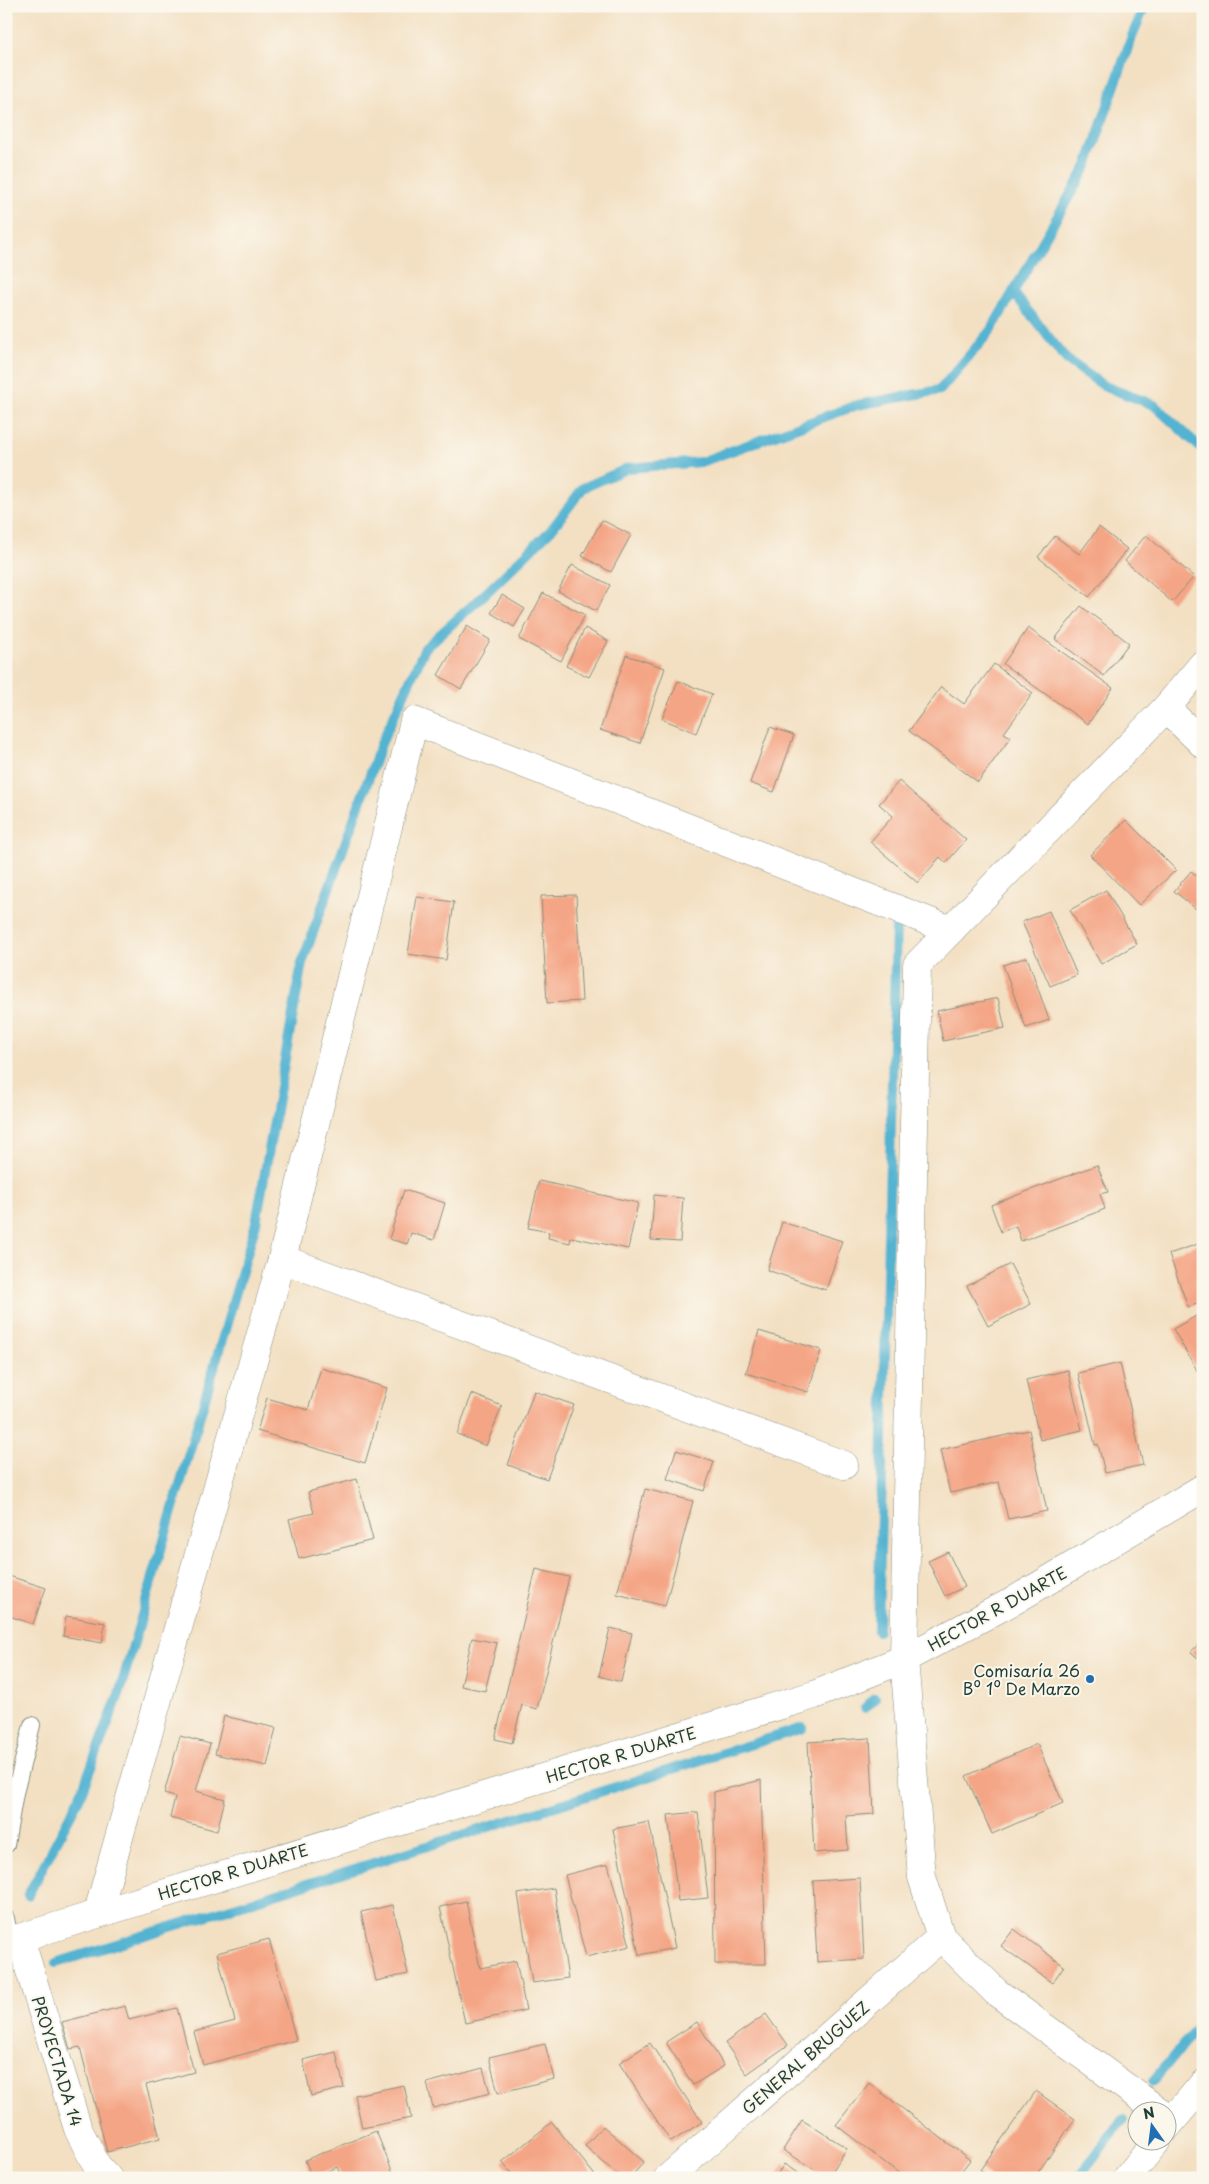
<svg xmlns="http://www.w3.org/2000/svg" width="1209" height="2184" viewBox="0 0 1209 2184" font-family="'Playpen Sans',sans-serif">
  <rect width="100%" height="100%" fill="#fbf7ec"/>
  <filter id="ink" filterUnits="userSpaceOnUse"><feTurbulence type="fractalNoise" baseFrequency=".02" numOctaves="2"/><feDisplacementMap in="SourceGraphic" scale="10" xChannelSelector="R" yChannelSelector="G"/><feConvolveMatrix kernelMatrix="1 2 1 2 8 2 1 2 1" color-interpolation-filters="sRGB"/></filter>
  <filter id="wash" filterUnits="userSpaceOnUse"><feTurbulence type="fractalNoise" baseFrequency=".0096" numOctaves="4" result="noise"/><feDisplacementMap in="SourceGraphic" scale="20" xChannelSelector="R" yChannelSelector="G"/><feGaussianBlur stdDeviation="1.12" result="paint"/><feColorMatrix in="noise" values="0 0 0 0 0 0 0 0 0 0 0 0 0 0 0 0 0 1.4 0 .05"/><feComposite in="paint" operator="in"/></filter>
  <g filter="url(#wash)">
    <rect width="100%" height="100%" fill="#f3e0c3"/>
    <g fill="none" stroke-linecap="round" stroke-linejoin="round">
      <g stroke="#52b3d1" stroke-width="10">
        <polyline points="1013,292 1066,359 1104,386 1154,405 1203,450"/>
        <polyline points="878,1631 896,926"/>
        <polyline points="865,1708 875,1698"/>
        <polyline points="28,1895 79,1799 119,1694 256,1223 302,963 381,744 425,648 485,594 551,530 583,488 628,468 701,462 857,405 940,390 991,330 1087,166 1132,36 1145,6"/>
        <polyline points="56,1963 803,1728"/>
        <polyline points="1153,2081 1203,2021"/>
        <polyline points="1078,2178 1123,2119"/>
      </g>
    </g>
    <g id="blocks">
      <g fill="#f4a585">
        <polygon points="602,520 631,535 611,572 582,556"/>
        <polygon points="1099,527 1127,549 1089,597 1038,557 1055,536 1079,554"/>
        <polygon points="1146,535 1194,577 1172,602 1125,561"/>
        <polygon points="572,565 610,585 596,611 558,591"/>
        <polygon points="543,593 585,615 561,661 519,639"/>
        <polygon points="502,595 525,609 514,627 491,613"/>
        <polygon points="1081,606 1129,643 1104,676 1055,639"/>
        <polygon points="467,626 490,640 461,689 438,675"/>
        <polygon points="585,628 608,641 589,677 566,666"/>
        <polygon points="1028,628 1113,688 1088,724 1003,664"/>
        <polygon points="626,655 665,668 640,743 600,730"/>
        <polygon points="994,664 1033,693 1004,733 1011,737 978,782 909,731 941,687 964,704"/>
        <polygon points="678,681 712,694 696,733 662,719"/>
        <polygon points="770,727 794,735 774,792 750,783"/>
        <polygon points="899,781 966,840 946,863 940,857 918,883 870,842 893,816 879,804"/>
        <polygon points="1126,820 1176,870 1139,905 1090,855"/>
        <polygon points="1191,871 1203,881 1203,911 1201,913 1174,891"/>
        <polygon points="1106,890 1137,944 1101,964 1070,910"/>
        <polygon points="576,895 582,1001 547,1003 541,896"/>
        <polygon points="417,897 454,902 446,960 408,954"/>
        <polygon points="1049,911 1077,975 1050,986 1022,922"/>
        <polygon points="1027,957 1049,1020 1026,1028 1003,965"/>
        <polygon points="998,998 1005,1028 943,1041 937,1011"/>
        <polygon points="1097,1165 1108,1192 1100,1194 1105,1209 1021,1241 1016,1226 1001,1232 991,1205"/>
        <polygon points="539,1181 638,1203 628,1249 571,1237 570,1243 548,1238 549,1232 528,1228"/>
        <polygon points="404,1190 445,1203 434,1240 411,1233 407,1244 389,1239"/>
        <polygon points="654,1195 683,1198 680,1242 651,1240"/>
        <polygon points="782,1222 842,1241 826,1290 767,1270"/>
        <polygon points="1201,1243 1203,1249 1203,1302 1188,1307 1169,1254"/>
        <polygon points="1010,1264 1031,1304 988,1326 967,1286"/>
        <polygon points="1203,1312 1203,1381 1173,1329"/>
        <polygon points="759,1331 821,1350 808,1392 746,1373"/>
        <polygon points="1120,1363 1143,1465 1105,1473 1098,1444 1095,1445 1078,1373"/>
        <polygon points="321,1368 387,1388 365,1463 257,1431 267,1398 308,1410"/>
        <polygon points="1068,1370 1082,1430 1040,1440 1026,1380"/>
        <polygon points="534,1391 574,1405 547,1479 508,1465"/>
        <polygon points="472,1394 502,1406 486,1446 457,1434"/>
        <polygon points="1029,1430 1047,1511 1008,1519 999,1482 950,1493 940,1450"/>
        <polygon points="676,1450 714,1462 704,1491 667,1479"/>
        <polygon points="357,1479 373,1540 299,1559 289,1519 314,1513 308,1492"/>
        <polygon points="645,1489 693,1501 665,1606 617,1594"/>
        <polygon points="948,1552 965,1587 945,1596 928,1561"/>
        <polygon points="536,1569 569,1577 537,1709 522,1705 512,1743 495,1739"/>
        <polygon points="6,1575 46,1588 33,1624 6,1615"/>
        <polygon points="66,1616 105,1623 102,1643 63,1636"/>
        <polygon points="610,1628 632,1633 621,1682 599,1676"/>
        <polygon points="472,1638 497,1643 485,1691 461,1686"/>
        <polygon points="1203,1639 1203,1663 1191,1652"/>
        <polygon points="224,1716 276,1728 267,1766 215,1754"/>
        <polygon points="180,1736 210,1744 196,1791 225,1799 217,1831 170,1818 175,1797 164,1794"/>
        <polygon points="870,1738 874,1814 846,1816 848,1850 814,1853 808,1742"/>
        <polygon points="1037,1744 1063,1803 992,1834 966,1776"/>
        <polygon points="761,1780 766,1964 715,1964 714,1792"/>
        <polygon points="698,1812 708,1898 678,1901 668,1815"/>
        <polygon points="649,1822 675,1948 639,1955 613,1829"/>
        <polygon points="608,1864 630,1946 586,1957 565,1875"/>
        <polygon points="860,1878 864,1959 817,1962 813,1881"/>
        <polygon points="554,1888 568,1978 532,1983 518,1894"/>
        <polygon points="466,1901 480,1968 516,1961 526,2010 465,2023 440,1907"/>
        <polygon points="393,1905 408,1974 376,1981 361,1912"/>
        <polygon points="1014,1929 1064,1966 1052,1983 1001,1946"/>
        <polygon points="269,1939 296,2040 203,2065 194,2032 235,2021 217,1953"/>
        <polygon points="125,2006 129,2020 177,2008 194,2072 146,2085 160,2138 107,2152 80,2047 70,2049 62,2022"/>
        <polygon points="766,2014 788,2045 747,2074 725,2043"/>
        <polygon points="697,2022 724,2066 693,2085 666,2042"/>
        <polygon points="650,2043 702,2122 671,2142 619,2063"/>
        <polygon points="545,2044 554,2079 498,2093 489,2057"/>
        <polygon points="336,2052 344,2088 311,2096 303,2060"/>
        <polygon points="483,2068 490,2093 433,2108 427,2083"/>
        <polygon points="869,2083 970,2160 956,2178 905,2178 836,2125"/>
        <polygon points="404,2085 411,2118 362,2128 355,2095"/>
        <polygon points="1036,2091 1075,2119 1034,2178 991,2178 980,2170"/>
        <polygon points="802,2120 847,2148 828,2178 783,2150"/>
        <polygon points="552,2122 597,2178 515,2178 502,2162"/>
        <polygon points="603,2126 644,2162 630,2178 621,2178 585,2146"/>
        <polygon points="376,2131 393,2173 382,2178 342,2178 337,2167 312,2178 305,2160"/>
        <polygon points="784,2164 805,2178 775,2178"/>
      </g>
    </g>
  </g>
  <g filter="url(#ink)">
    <use href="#blocks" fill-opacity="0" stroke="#898e7c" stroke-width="1"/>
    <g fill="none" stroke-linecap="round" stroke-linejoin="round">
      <defs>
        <g id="service">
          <polyline points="6,1845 15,1793 32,1725"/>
          <polyline points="6,1918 10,1941"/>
        </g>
        <g id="minor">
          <polyline points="1166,708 1203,744"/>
          <polyline points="282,1259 844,1465"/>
          <polyline points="98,1912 282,1259 414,721 951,930"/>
          <polyline points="20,1938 78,2129 97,2166 108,2178"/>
          <polyline points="1160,2112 996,1992 941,1937 922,1877 904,1659 917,965 1166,708 1203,664"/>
          <polyline points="668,2178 941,1937"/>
        </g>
        <g id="tertiary">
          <polyline points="6,1942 814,1695 904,1659 1015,1600 1203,1488"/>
          <polyline points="1166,2128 1203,2084"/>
          <polyline points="1127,2178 1156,2142"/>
        </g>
      </defs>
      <use href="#service" stroke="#898e7c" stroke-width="18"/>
      <use href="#minor" stroke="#898e7c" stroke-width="29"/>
      <use href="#tertiary" stroke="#898e7c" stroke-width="29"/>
      <use href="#service" stroke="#fff" stroke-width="16"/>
      <use href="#minor" stroke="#fff" stroke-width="28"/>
      <use href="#tertiary" stroke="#fff" stroke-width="28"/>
    </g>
  </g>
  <circle fill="#1f6fb2" stroke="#fbf7ec" stroke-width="2" cx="1090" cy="1679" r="5"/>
  <g text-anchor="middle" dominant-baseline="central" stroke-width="4" stroke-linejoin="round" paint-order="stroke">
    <g font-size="16" fill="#1f3d34" stroke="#fbf7ec">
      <text transform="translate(997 1608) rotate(-29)">HECTOR R DUARTE</text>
      <text transform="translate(621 1754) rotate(-17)">HECTOR R DUARTE</text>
      <text transform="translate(233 1871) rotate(-17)">HECTOR R DUARTE</text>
      <text transform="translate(805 2057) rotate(-41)">GENERAL BRUGUEZ</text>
      <text transform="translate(58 2061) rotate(73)">PROYECTADA 14</text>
    </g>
    <g font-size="16" fill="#1f3d34" stroke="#fbf7ec" text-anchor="end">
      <text x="1080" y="1670">Comisaría 26<tspan x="1080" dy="18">Bº 1º De Marzo</tspan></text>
    </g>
  </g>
  <rect width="1209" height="2184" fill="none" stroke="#fbf7ec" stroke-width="25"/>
  <g transform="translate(1152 2126) rotate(346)"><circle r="24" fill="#fbf7ec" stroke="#a3ada2"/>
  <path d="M0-4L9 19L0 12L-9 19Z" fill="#1f6fb2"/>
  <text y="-8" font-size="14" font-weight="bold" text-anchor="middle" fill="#1f3d34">N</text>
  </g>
</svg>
